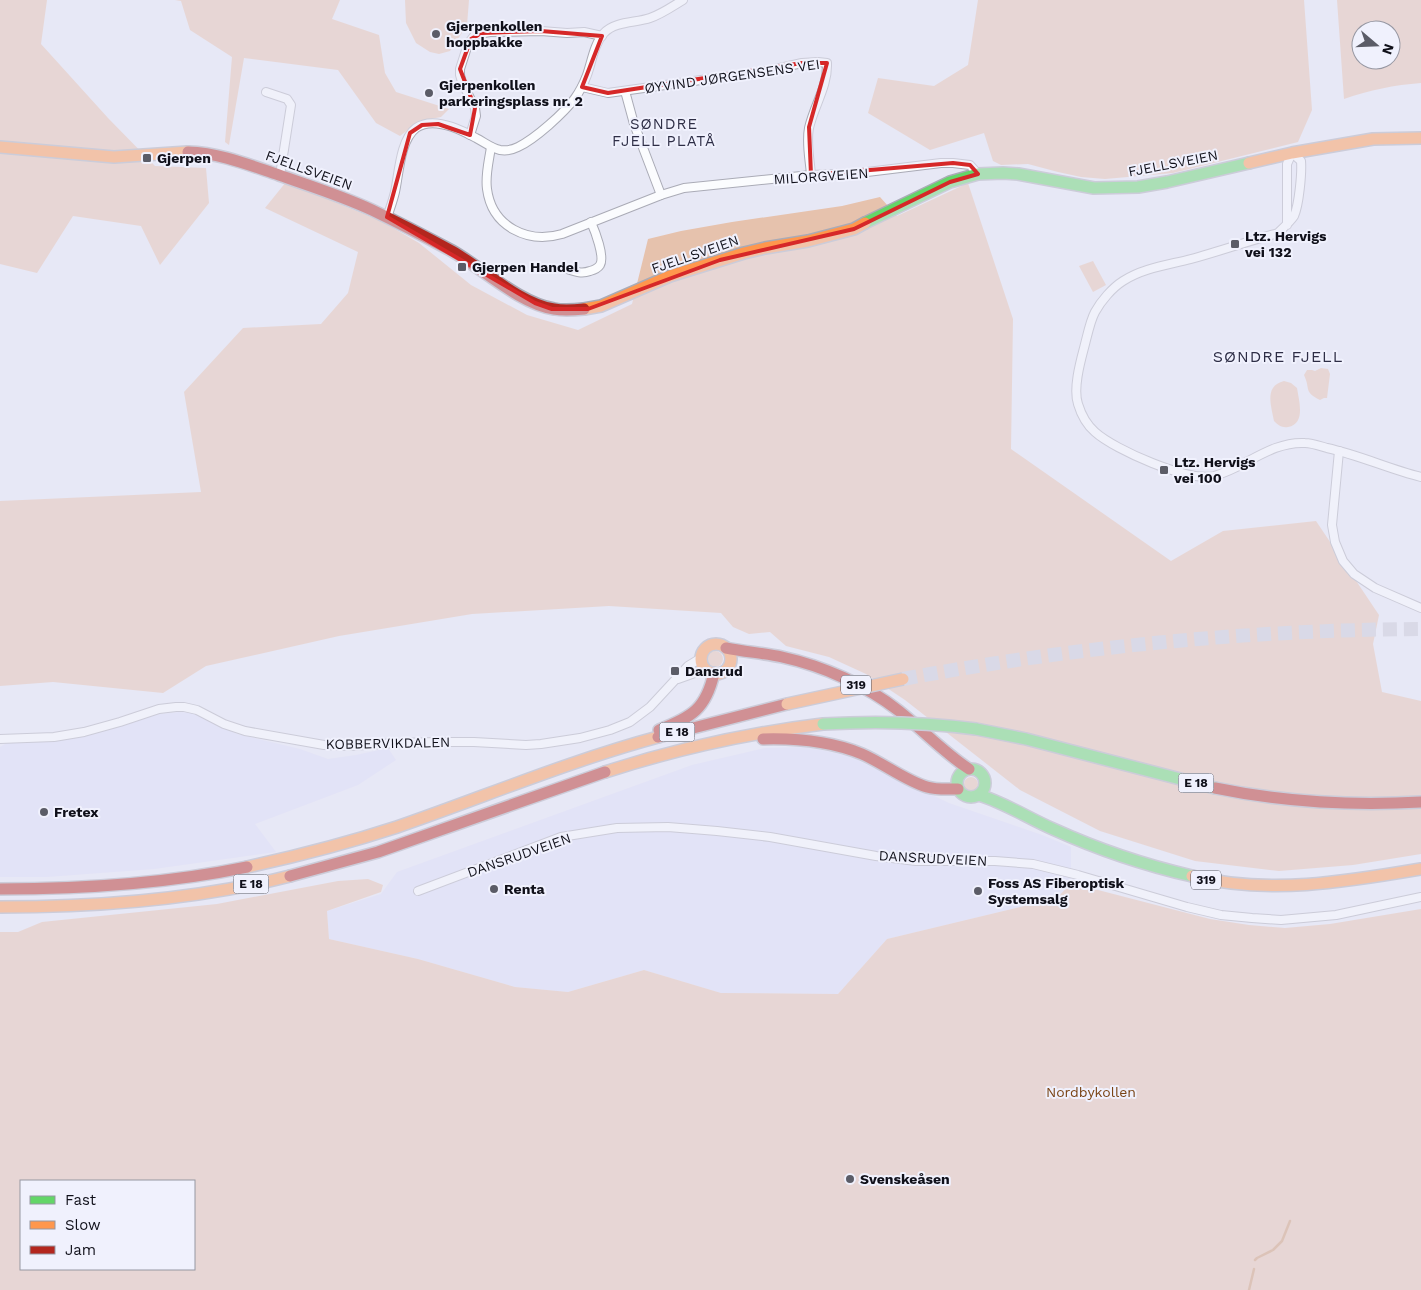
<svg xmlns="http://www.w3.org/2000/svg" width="1421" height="1290" viewBox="0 0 1421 1290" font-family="'Work Sans',sans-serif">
  <rect width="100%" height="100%" fill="#e7e8f5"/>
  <g fill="#dcddf8">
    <polygon points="179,712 195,713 237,734 300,749 328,759 356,755 388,748 396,760 358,785 255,824 276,852 154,869 47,877 0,877 0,747 7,743 49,741 104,730 153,715"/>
    <polygon points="808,747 849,756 949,803 1042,835 1071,847 1071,883 1057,898 887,939 838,994 721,993 644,970 568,992 515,987 418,959 329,939 327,911 381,894 397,872 692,765 765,748"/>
  </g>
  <g fill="#e6c2ad" fill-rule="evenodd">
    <polygon points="0,0 47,0 41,44 108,118 155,166 206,168 209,203 160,265 141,226 73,216 37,273 0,264"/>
    <polygon points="175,0 340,0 332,19 379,35 385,73 396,92 449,109 441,117 419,121 400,136 376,123 338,70 244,58 229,145 225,142 232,57 190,30 181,1"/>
    <polygon points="405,0 469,0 467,25 450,51 439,54 430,52 416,43 406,23"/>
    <polygon points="978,0 1304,0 1312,110 1298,142 1173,173 1105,179 1081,177 1058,172 1028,164 1001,165 993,161 984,133 930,150 868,113 878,78 934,86 968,65"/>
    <path d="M1337 0H1421V83C1394 85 1370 90 1344 99ZM1361 30H1391V60H1361Z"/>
    <polygon points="286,182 381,221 419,243 471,285 527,315 578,330 632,304 648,239 681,231 732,222 842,206 880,197 897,216 968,183 1013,319 1011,449 1171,561 1223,531 1316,521 1379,615 1373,644 1382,692 1421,701 1421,854 1353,865 1279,871 1195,861 1100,831 1020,790 905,700 866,674 829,657 786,646 770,632 749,634 733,627 721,613 609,606 472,614 339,636 206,666 163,693 53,682 0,686 0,501 201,492 184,392 243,328 321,324 348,293 358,252 265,208"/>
    <polygon points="1093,261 1106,285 1093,292 1079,266"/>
    <path d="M1321 368 1328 369 1330 374 1327 398H1324L1320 400C1303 391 1311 390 1304 375L1307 370H1312L1315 371Z"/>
    <path d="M1284 381 1291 383 1297 388C1299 401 1306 424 1288 427 1282 428 1278 425 1274 421 1271 405 1264 386 1284 381Z"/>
    <circle cx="715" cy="659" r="8"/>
    <circle cx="971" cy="784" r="7"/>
    <path d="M368 879 383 885 381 892 327 911 329 939 418 959 515 987 568 992 644 970 721 993 838 994 887 939 1057 898 1071 883 1210 919 1249 925 1285 928 1330 924 1421 909V1290H0V932H18L42 922 217 904 338 881ZM21 1181H194V1269H21Z"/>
  </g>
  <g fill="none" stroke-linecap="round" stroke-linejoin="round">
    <g stroke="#cf986e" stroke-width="2.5">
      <polyline points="1255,1260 1257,1258 1273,1250 1282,1241 1290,1221"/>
      <polyline points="1249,1290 1254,1269"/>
    </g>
    <path stroke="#c7c8d4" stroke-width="14" stroke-dasharray="14 7" stroke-linecap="butt" d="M903 679C1074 647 1247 630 1421 629"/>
    <defs>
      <g id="street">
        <path d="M582 87 608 93 708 79 757 73 802 63 818 62 827 63C828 86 814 106 809 128 806 143 810 160 811 175"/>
        <polyline points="625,91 634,124 661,195"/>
        <polyline points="266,92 287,99 291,105 280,175"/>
        <polyline points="470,135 476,116 475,108 462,82 460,75 460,69 468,44 474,36 478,34 490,32 541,31 567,33 584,32 602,36"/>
        <path d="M491 147C489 161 485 175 487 189 492 227 528 244 562 234L661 195 684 188 811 175 859 173 941 163H953L970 165 978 174"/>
        <path d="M387 217C390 209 393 200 395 192 399 174 400 140 416 128 433 116 460 129 476 138 484 142 491 148 500 150 506 151 512 150 518 147 535 139 564 113 575 98 580 91 584 83 587 75 592 61 594 44 604 33 615 21 636 23 650 18 662 14 673 6 683 0"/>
        <path d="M1287 225V164L1292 153 1301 161C1302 173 1299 205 1294 216 1290 222 1283 228 1278 233 1249 241 1220 251 1191 259 1168 265 1143 268 1123 281 1112 288 1101 301 1095 312 1090 321 1087 337 1084 348 1080 363 1073 389 1078 404 1081 414 1087 425 1095 432 1115 450 1188 482 1214 476 1245 468 1271 441 1305 443 1312 443 1320 446 1327 448 1359 455 1389 469 1421 477"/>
        <path d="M567 269C576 272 582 274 590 271 594 270 598 268 600 265 605 257 595 231 591 222"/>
        <polyline points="1339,451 1332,525 1335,542 1343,561 1354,574 1375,588 1421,608"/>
        <polyline points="678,679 706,669"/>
        <polyline points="0,739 54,737 84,732 120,722 159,709 176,707 184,707 197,710 224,724 245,731 324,745 350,746 397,743 438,742 474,742 526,745 541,744 580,738 610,730 630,722 650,707 688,666 701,658"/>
        <polyline points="418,891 561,837 617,828 668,827 717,831 770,837 876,856 916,861 995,861 1033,864 1078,875 1187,907 1221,915 1252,918 1281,920 1336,915 1421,897"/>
      </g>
      <g id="fast">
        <polyline points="865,223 950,182 978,174 1003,173 1018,174 1094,188 1138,187 1167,182 1249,163"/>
        <polyline points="976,729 1026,739 1215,788"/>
        <circle cx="971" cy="783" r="14"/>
        <path d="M979 795C1005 803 1028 818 1053 829 1097 849 1144 865 1192 876"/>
      </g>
      <g id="slow">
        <polyline points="0,147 114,157 188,152"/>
        <polyline points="1249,163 1292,153 1373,139 1421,138"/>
        <polyline points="584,309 601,306 670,276 744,253 765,248 808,241 854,229 865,223"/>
        <circle cx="716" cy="659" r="15"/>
        <path d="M605 772C676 749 749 733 823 724"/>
        <path d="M247 867C298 856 348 843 397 827 484 797 569 761 658 737"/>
        <path d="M1192 876C1268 895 1345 882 1421 869"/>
        <path d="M0 907C98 907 196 900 290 876"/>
      </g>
      <g id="jam">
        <path d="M188 152C220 153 249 165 279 175 310 186 342 196 372 210 399 223 426 237 452 251 482 268 520 304 554 309 564 311 574 310 584 309"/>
        <path d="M726 648C745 652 764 653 782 657 823 666 866 685 899 711 923 730 943 752 969 769"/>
        <path d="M659 730C692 717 706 709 714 673"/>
        <polyline points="658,737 787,704"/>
        <path d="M763 739C797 738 830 741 862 754 883 763 906 781 927 787 937 790 948 789 958 789"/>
        <path d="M1215 788C1283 802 1351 806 1421 802"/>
        <polyline points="290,876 378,852 605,772"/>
        <path d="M0 889C83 889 165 884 247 867"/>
      </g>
    </defs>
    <use href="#street" stroke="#aaabb6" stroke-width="10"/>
    <use href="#fast" stroke="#aaabb6" stroke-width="14"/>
    <use href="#slow" stroke="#aaabb6" stroke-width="14"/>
    <use href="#jam" stroke="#aaabb6" stroke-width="14"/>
    <use href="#street" stroke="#fbfcfe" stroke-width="8"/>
    <use href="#fast" stroke="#63d668" stroke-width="11"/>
    <use href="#slow" stroke="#ff974d" stroke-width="11"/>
    <use href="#jam" stroke="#b3261e" stroke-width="11"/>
    <defs>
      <path id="fast-bridge" d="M823 724C874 721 925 722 976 729"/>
      <polyline id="slow-bridge" points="787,704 903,679"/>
    </defs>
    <use href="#fast-bridge" stroke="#aaabb6" stroke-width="14" stroke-linecap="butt"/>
    <use href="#slow-bridge" stroke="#aaabb6" stroke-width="14" stroke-linecap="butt"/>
    <use href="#fast-bridge" stroke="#63d668" stroke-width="11"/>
    <use href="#slow-bridge" stroke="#ff974d" stroke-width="11"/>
  </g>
  <path d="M0 0H1421V1290H0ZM541 31 602 36 582 87 608 93 802 63H827L809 127 811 175 953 163 970 165 978 174 950 182 854 229 720 260 588 309H552L535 303 387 217 410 133 422 125 438 124 470 135 475 108 460 69 471 39 482 33Z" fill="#e7e8f5" fill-opacity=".55" fill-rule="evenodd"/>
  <path fill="none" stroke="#d62828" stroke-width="4" stroke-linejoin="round" d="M541 31 602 36 582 87 608 93 802 63H827L809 127 811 175 953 163 970 165 978 174 950 182 854 229 720 260 588 309H552L535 303 387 217 410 133 422 125 438 124 470 135 475 108 460 69 471 39 482 33Z"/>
  <g fill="#5b5c67" stroke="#f0f1fd" stroke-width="2">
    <circle cx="436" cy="34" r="5"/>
    <circle cx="429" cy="93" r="5"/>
    <rect x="142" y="153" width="10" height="10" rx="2.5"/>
    <rect x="1230" y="239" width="10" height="10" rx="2.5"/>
    <rect x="457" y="262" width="10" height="10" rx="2.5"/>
    <rect x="1159" y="465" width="10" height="10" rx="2.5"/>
    <rect x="670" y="666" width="10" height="10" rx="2.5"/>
    <circle cx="44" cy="812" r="5"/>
    <circle cx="494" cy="889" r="5"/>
    <circle cx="978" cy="891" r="5"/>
    <circle cx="850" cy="1179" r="5"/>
  </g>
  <g text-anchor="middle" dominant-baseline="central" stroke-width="4" stroke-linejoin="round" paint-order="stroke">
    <g fill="#f0f1fd" stroke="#53545e" stroke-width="1">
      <rect x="841" y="675.5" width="30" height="19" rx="4"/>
      <rect x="659.5" y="722.5" width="35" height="19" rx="4"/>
      <rect x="1178.5" y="773.5" width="35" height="19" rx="4"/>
      <rect x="1191" y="870.5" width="30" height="19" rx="4"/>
      <rect x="233.5" y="874.5" width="35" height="19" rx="4"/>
    </g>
    <g font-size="12" font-weight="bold" fill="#10101a">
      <text x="856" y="685">319</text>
      <text x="677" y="732">E 18</text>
      <text x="1196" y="783">E 18</text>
      <text x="1206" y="880">319</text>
      <text x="251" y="884">E 18</text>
    </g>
    <g font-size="14" font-weight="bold" fill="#10101a" stroke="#f0f1fd" text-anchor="start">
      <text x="446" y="26">Gjerpenkollen<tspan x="446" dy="16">hoppbakke</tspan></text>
      <text x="439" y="85">Gjerpenkollen<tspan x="439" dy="16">parkeringsplass nr. 2</tspan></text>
      <text x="157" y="158">Gjerpen</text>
      <text x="1245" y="236">Ltz. Hervigs<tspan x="1245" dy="16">vei 132</tspan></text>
      <text x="472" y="267">Gjerpen Handel</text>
      <text x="1174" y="462">Ltz. Hervigs<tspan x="1174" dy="16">vei 100</tspan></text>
      <text x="685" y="671">Dansrud</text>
      <text x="54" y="812">Fretex</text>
      <text x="988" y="883">Foss AS Fiberoptisk<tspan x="988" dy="16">Systemsalg</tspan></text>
      <text x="504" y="889">Renta</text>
      <text x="860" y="1179">Svenskeåsen</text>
    </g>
    <g font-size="14" fill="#10101a" stroke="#f0f1fd">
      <text transform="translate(732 76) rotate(-8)">ØYVIND JØRGENSENS VEI</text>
      <text transform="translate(1173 163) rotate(-11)">FJELLSVEIEN</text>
      <text transform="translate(309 170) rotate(20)">FJELLSVEIEN</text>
      <text transform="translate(821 176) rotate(-4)">MILORGVEIEN</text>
      <text transform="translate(695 254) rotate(-19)">FJELLSVEIEN</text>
      <text transform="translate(388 743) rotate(-1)">KOBBERVIKDALEN</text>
      <text transform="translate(519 855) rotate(-19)">DANSRUDVEIEN</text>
      <text transform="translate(933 858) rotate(3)">DANSRUDVEIEN</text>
    </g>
    <g font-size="14" fill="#7a4415" stroke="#f0f1fd">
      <text x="1091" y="1092">Nordbykollen</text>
    </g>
    <g font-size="15" letter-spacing="1" fill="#2e2e46" stroke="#f0f1fd">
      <text x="664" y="124">SØNDRE<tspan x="664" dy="17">FJELL PLATÅ</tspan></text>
    </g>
    <g font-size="16" letter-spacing="1" fill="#2e2e46" stroke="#f0f1fd">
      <text x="1278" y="356">SØNDRE FJELL</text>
    </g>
  </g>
  <rect x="20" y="1180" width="175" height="90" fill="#f0f1fd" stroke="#9697a2"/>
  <rect x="30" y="1196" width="25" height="8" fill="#63d668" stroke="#9697a2"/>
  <text x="65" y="1205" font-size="15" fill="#10101a">Fast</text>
  <rect x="30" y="1221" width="25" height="8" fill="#ff974d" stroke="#9697a2"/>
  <text x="65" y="1230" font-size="15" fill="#10101a">Slow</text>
  <rect x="30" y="1246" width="25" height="8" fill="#b3261e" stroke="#9697a2"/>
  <text x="65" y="1255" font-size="15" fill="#10101a">Jam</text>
  <g transform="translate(1376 45) rotate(109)"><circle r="24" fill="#f0f1fd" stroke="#9697a2"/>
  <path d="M0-4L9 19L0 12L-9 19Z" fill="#5b5c67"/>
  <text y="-8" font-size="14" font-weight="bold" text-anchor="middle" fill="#10101a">N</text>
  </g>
</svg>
